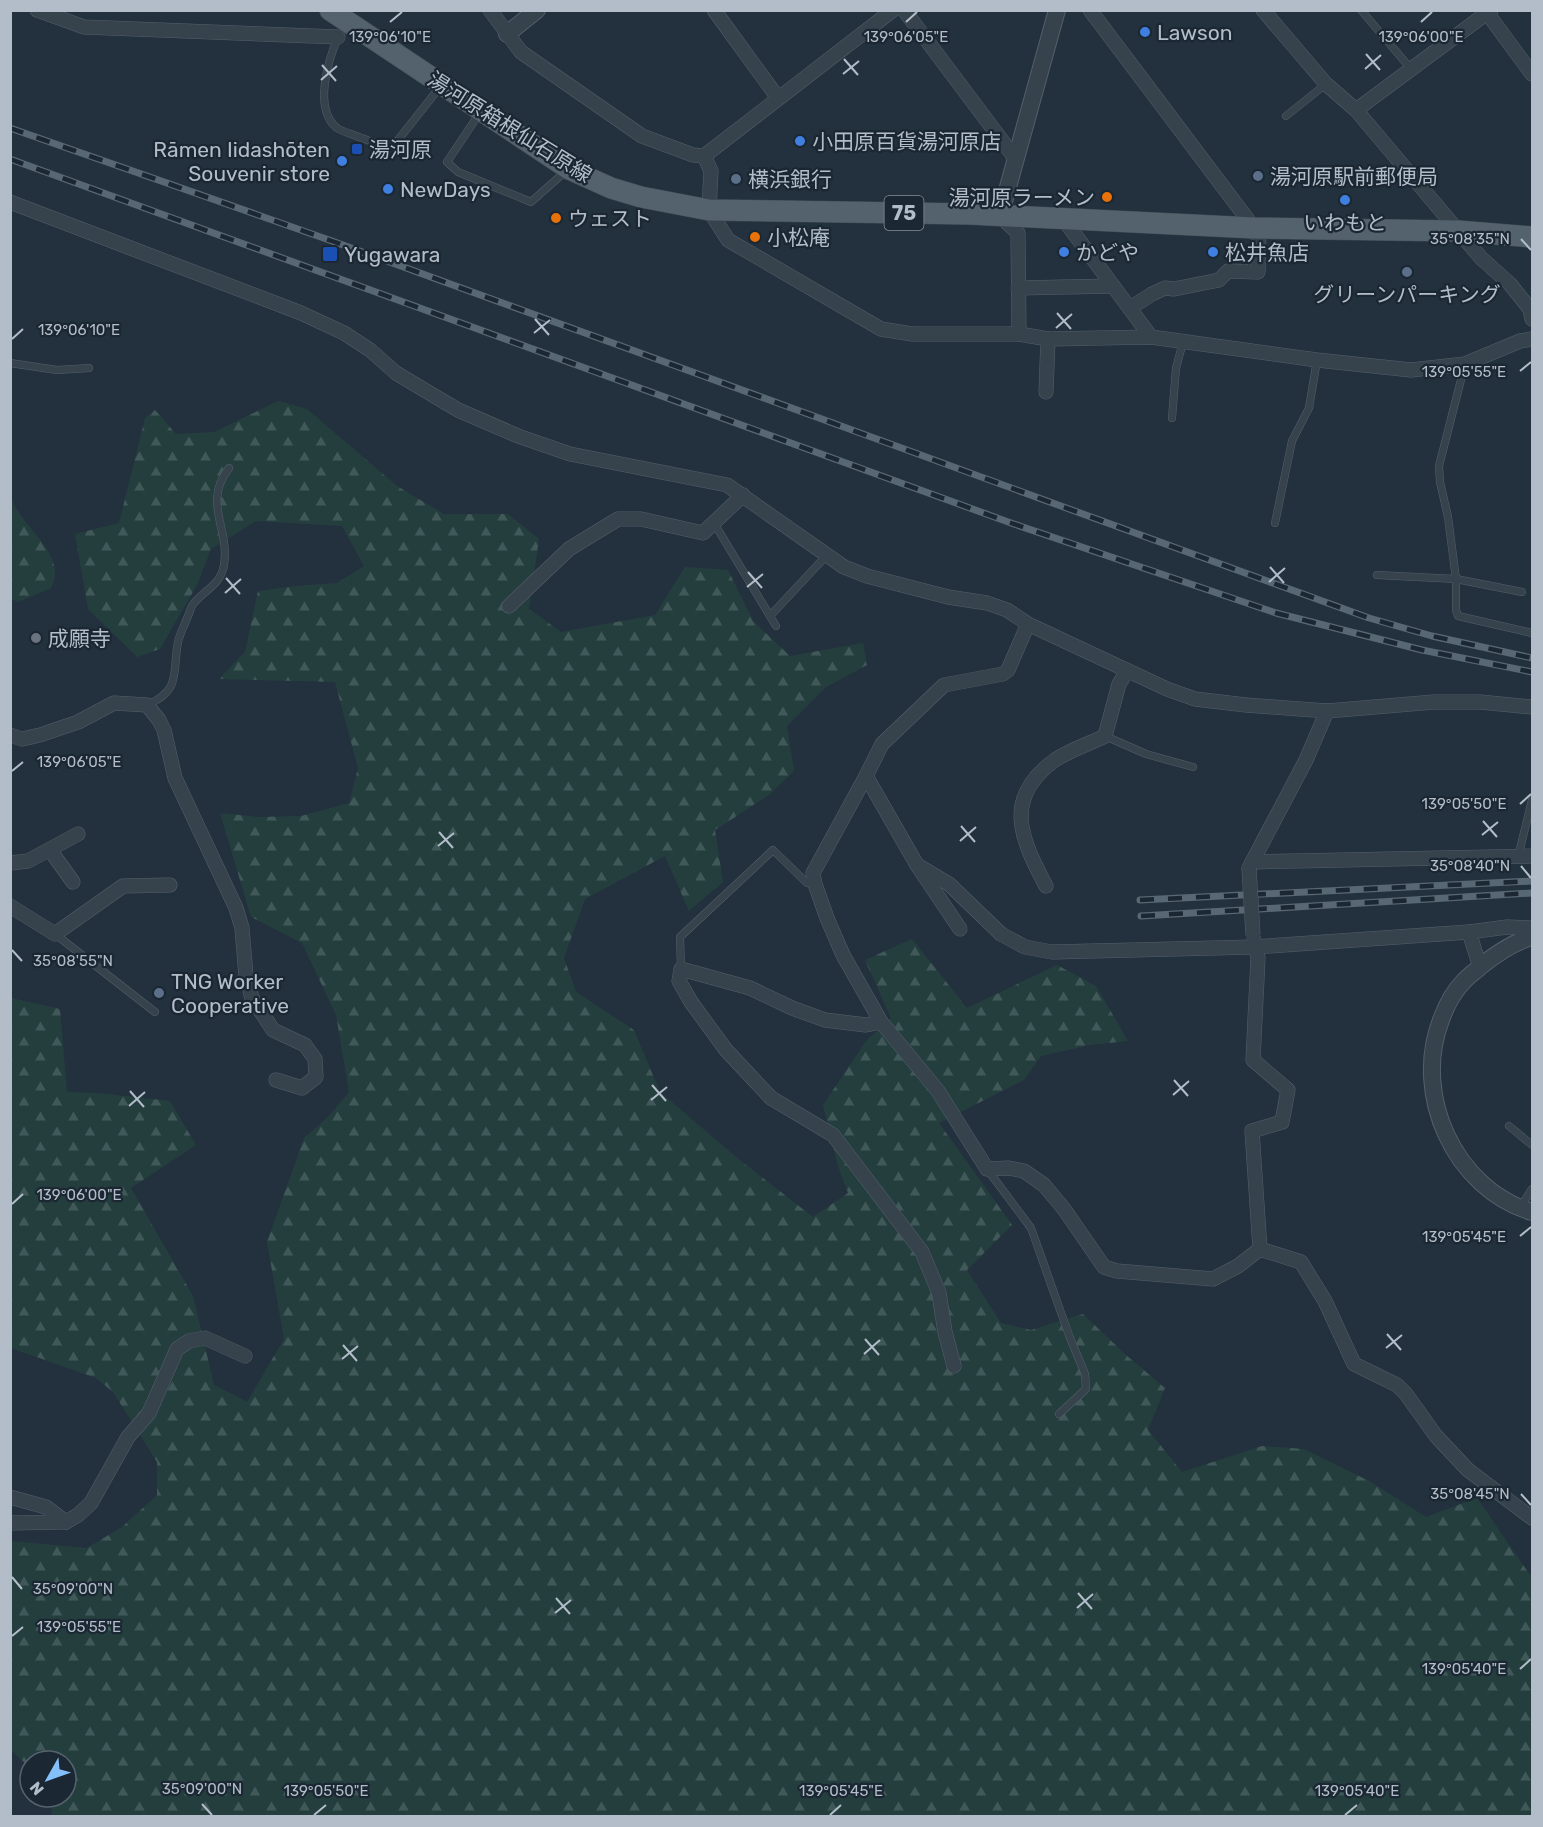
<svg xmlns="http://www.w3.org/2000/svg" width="1543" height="1827" viewBox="0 0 1543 1827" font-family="Rubik,'Noto Sans JP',sans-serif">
  <defs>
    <pattern id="forest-firs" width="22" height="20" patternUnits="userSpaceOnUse" patternTransform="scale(1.5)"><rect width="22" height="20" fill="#243e3e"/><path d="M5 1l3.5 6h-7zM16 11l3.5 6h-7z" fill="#415859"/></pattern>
  </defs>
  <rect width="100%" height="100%" fill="#22313d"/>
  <g fill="url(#forest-firs)">
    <polygon points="278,401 307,409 397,486 444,514 508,514 539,539 529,609 561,632 655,615 685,567 728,570 753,621 790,656 863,643 867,665 826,687 787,726 794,771 769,795 715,830 723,882 689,911 665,856 585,899 564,958 576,992 634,1030 660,1092 736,1157 813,1217 848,1193 838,1166 823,1105 866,1041 891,1018 865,960 912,939 967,1008 1057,965 1096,986 1128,1041 1090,1045 1041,1056 1024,1080 939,1123 1012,1225 967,1270 1001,1323 1031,1330 1083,1314 1126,1355 1165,1388 1148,1430 1182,1472 1262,1446 1304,1449 1371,1482 1426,1517 1477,1498 1532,1578 1532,1816 52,1816 51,1797 66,1797 66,1761 30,1761 30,1768 11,1750 11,1541 87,1548 122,1527 157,1495 157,1462 113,1392 96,1378 11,1348 11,998 60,1009 67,1092 99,1093 170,1101 196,1145 131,1188 193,1296 214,1385 247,1402 284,1339 267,1242 304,1138 328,1117 349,1092 336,1015 302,943 251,917 220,813 259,817 301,816 349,803 358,768 335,682 219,679 245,652 258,591 296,586 337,583 364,566 342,526 256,521 211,549 197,585 160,649 137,657 88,609 75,534 119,523 145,418 155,410 176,434 214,432"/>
    <path d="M11 496C18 523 56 546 55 574 55 578 53 584 51 588L18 602 11 599Z"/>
  </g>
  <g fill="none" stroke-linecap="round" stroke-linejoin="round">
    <defs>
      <g id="service">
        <polyline points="1361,10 1411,69"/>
        <path d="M338 37C328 61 313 109 337 128 343 132 352 134 359 137 373 142 379 146 394 145L440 87"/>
        <polyline points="479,114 447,162 458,172 531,202 567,170"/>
        <polyline points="1286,116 1326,84"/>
        <polyline points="10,363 57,370 89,368"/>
        <polyline points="1465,364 1439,466 1440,482 1448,517 1456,579 1456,610 1458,616 1532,633"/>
        <polyline points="1172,418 1176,368 1183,342"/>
        <polyline points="714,523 776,626"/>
        <polyline points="1275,523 1292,441 1309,408 1317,360"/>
        <polyline points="1377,575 1456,579 1522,592"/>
        <polyline points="770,616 827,555"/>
        <path d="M147 705C182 690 172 673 178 642 180 633 185 624 188 616 190 612 191 606 194 603 204 590 221 585 224 565 230 528 202 503 229 468"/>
        <polyline points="1105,736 1146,754 1193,767"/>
        <polyline points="1518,857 1532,800"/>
        <polyline points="55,934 155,1012"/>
        <polyline points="681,969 680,937 773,850 807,883 815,884"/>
        <polyline points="1509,1126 1532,1145"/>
        <polyline points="987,1169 1031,1228 1070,1338 1085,1374 1086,1389 1059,1414"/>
        <polyline points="1521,1206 1532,1189"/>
      </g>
      <g id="minor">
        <polyline points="37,10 84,27 338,37"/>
        <polyline points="490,10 521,52 642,136 693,155 704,156 893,10"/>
        <polyline points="714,10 778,98"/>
        <polyline points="904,10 1015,158"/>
        <polyline points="1090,10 1254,228"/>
        <polyline points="1263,10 1326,84 1356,110 1481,258 1510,284 1530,309 1532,319"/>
        <polyline points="1485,10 1532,74"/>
        <polyline points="1356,110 1491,10"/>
        <polyline points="704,156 711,171 709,210 728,240 881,329 912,334 1019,334 1048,339 1151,337 1317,360 1411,370 1465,364 1520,341 1532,339"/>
        <polyline points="10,202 301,313 344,333 370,350 396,373 458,410 518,436 570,454 727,485 844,567 867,576 948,597 987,603 1007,610 1028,624 1167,689 1195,699 1246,705 1327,711 1434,702 1480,702 1532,707"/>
        <polyline points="1000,216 1018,233 1019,334"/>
        <polyline points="1064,220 1151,337"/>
        <polyline points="1018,288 1113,286"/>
        <polyline points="1130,308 1152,294 1165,288 1174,289 1219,280 1228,271 1258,272 1259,228"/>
        <polyline points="1046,392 1048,339"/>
        <polyline points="509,606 569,549 618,519 641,519 703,533 743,495"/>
        <polyline points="1028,624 1008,670 1003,674 944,685 882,744 866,776 813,873 815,884 827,918 843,955 881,1022 938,1091 987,1169 1009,1168 1024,1171 1044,1185 1064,1209 1104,1267 1117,1271 1213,1279 1238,1266 1260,1249"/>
        <polyline points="10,735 22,739 40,735 78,722 114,703 147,705 159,720 164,730 175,778 236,908 242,928 246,976 252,998 273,1030 305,1045 315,1059 316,1077 302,1088 276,1080"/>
        <polyline points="866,776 917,865 960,929"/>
        <polyline points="50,850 73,882"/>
        <polyline points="1252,862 1532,856"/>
        <polyline points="10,863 28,861 78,834"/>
        <polyline points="917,865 949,884 1001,934 1025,947 1052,952 1254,947 1469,932 1507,927 1532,928"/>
        <polyline points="1249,868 1306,760 1327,711"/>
        <path d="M1046 886C1021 839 1002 798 1055 760 1070 750 1089 744 1105 736L1119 684 1127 671"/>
        <polyline points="10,906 55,934 123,886 170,885"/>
        <polyline points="1469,932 1480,967"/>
        <polyline points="1254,940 1258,958 1253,1060 1288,1090 1282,1122 1252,1131 1260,1249"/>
        <polyline points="881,1022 866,1025 825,1020 792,1008 750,988 681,969 679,981 691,1002 726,1050 771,1098 833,1135 922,1252 939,1293 945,1332 954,1366"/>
        <polyline points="1260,1249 1301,1262 1325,1301 1354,1364 1397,1385 1406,1394 1436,1436 1468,1470 1532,1518"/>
        <polyline points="10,1497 46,1507 66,1522"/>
        <polyline points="10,1523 66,1522 78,1515 91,1503 128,1437 149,1413 177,1349 189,1341 205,1338 245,1356"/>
      </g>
      <g id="tertiary">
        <polyline points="507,34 537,10"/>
        <polyline points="1000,216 1057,10"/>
        <path d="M1532 937C1513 942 1496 954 1481 966 1476 971 1469 975 1464 981 1453 992 1446 1006 1441 1020 1412 1095 1455 1189 1532 1212"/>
      </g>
      <polyline id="primary" points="330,10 569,169 611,188 641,197 709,210 970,214 1254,228 1458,231 1532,237"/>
    </defs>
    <use href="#service" stroke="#54606b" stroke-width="8"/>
    <use href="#minor" stroke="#54606b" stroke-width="15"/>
    <use href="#tertiary" stroke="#54606b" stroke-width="18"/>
    <use href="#primary" stroke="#3f4c56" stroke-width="22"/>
    <use href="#service" stroke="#36434d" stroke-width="7"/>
    <use href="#minor" stroke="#36434d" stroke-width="14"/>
    <use href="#tertiary" stroke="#36434d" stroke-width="16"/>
    <use href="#primary" stroke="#54626d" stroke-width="21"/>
    <defs>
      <g id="rail">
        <polyline points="10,128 332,241 1369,618 1432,636 1532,658"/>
        <polyline points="10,159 1011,523 1276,613 1422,650 1532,672"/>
        <polyline points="1140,900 1532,881"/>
        <polyline points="1141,916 1532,893"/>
      </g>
    </defs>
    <use href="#rail" stroke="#586774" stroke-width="7"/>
    <use href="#rail" stroke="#1b2732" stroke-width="4.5" stroke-dasharray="14" stroke-linecap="butt"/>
    <defs>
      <polyline id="minor-bridge" points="1249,868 1253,935"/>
    </defs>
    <use href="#minor-bridge" stroke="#54606b" stroke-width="15" stroke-linecap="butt"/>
    <use href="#minor-bridge" stroke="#36434d" stroke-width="14"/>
  </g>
  <path fill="none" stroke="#b2bdc9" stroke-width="2" d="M390 22 402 12M906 22 917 12M1421 22 1432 12M1366 54 1380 70M844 59 858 75M322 65 336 81M1365 69 1381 55M843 74 859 61M321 80 337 66M1521 239 1531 250M1057 313 1071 329M535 319 549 335M1056 328 1072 314M534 333 550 320M12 339 23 329M1520 371 1531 362M1270 567 1284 583M748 572 762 588M226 578 240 594M1269 582 1285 568M747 587 763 574M225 593 241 579M12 771 23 762M1520 804 1531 794M1483 821 1497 837M961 826 975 842M439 832 453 848M1482 835 1498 822M960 841 976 827M438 846 454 833M1521 866 1531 878M12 950 22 961M1174 1080 1188 1096M652 1085 666 1101M130 1091 144 1107M1173 1095 1189 1081M651 1100 667 1087M129 1106 145 1092M12 1204 23 1194M1520 1236 1531 1227M1387 1334 1401 1350M865 1339 879 1355M343 1345 357 1361M1386 1348 1402 1335M864 1354 880 1340M342 1359 358 1346M1521 1494 1531 1505M12 1577 22 1589M1078 1593 1092 1609M556 1598 570 1614M1077 1608 1093 1594M555 1613 571 1600M12 1636 23 1627M1520 1669 1531 1659M202 1804 212 1815M314 1815 326 1805M830 1815 841 1805M1345 1815 1357 1805"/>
  <g fill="#3f7fe0" stroke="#1b2732" stroke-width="2">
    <circle cx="1145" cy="32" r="6"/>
    <circle cx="800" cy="141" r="6"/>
    <circle cx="342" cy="161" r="6"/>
    <circle cx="388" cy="189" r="6"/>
    <circle cx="1345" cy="200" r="6"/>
    <circle cx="1064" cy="252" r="6"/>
    <circle cx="1213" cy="252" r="6"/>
  </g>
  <g fill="#1a4fb4" stroke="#1b2732" stroke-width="2">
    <rect x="351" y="143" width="12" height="12" rx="3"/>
    <rect x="322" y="246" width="16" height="16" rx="3"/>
  </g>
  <g fill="#5c6f8a" stroke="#1b2732" stroke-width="2">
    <circle cx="1258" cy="176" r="6"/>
    <circle cx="736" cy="179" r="6"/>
    <circle cx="1407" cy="272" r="6"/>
    <circle cx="159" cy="993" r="6"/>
  </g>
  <g fill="#e8710a" stroke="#1b2732" stroke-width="2">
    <circle cx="1107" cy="197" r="6"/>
    <circle cx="556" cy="218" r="6"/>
    <circle cx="755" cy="237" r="6"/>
  </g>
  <circle fill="#6b7280" stroke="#1b2732" stroke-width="2" cx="36" cy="638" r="6"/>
  <g text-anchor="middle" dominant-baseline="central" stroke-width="4.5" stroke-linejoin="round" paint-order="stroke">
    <rect fill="#1b2732" stroke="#85909c" stroke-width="1.5" x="884.5" y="196" width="39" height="34" rx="4.5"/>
    <g font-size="20" font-weight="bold" fill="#b2bdc9">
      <text x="904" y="213">75</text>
    </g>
    <g font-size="21" fill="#b2bdc9" stroke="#1b2732" text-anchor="start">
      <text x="1157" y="32">Lawson</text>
      <text x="812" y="141">小田原百貨湯河原店</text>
      <text x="330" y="149" text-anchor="end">Rāmen Iidashōten<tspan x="330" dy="24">Souvenir store</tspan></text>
      <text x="369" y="149">湯河原</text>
      <text x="1270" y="176">湯河原駅前郵便局</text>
      <text x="748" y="179">横浜銀行</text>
      <text x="400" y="189">NewDays</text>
      <text x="1095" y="197" text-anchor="end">湯河原ラーメン</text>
      <text x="568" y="218">ウェスト</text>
      <text x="1345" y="222" text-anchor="middle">いわもと</text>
      <text x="767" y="237">小松庵</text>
      <text x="1076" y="252">かどや</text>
      <text x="1225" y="252">松井魚店</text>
      <text x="344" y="254">Yugawara</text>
      <text x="1407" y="294" text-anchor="middle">グリーンパーキング</text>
      <text x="48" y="638">成願寺</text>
      <text x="171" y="981">TNG Worker<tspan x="171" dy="24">Cooperative</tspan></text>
    </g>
    <g font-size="21" fill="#b2bdc9" stroke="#1b2732">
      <text transform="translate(510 127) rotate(32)">湯河原箱根仙石原線</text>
    </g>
  </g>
  <g font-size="15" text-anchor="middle" fill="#b2bdc9" stroke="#1b2732" stroke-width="4.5" stroke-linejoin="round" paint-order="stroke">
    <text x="390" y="42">139°06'10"E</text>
    <text x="906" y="42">139°06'05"E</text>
    <text x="1421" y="42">139°06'00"E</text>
    <text x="1470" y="244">35°08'35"N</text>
    <text x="79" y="335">139°06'10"E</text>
    <text x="1464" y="377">139°05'55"E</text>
    <text x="79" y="767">139°06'05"E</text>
    <text x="1464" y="809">139°05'50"E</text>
    <text x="1470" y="871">35°08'40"N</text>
    <text x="73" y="966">35°08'55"N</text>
    <text x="79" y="1200">139°06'00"E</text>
    <text x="1464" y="1242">139°05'45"E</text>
    <text x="1470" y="1499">35°08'45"N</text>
    <text x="73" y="1594">35°09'00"N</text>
    <text x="79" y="1632">139°05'55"E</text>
    <text x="1464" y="1674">139°05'40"E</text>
    <text x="202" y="1794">35°09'00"N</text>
    <text x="326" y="1796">139°05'50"E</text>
    <text x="841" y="1796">139°05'45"E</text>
    <text x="1357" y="1796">139°05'40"E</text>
  </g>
  <rect width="1543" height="1827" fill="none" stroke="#b2bdc9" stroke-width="24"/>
  <g transform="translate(48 1779) rotate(230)"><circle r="28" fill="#1b2732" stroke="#57636e" stroke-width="1.5"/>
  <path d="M0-4.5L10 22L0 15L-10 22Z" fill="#84c1fb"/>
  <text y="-9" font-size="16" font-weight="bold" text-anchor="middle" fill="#b2bdc9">N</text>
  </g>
</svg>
